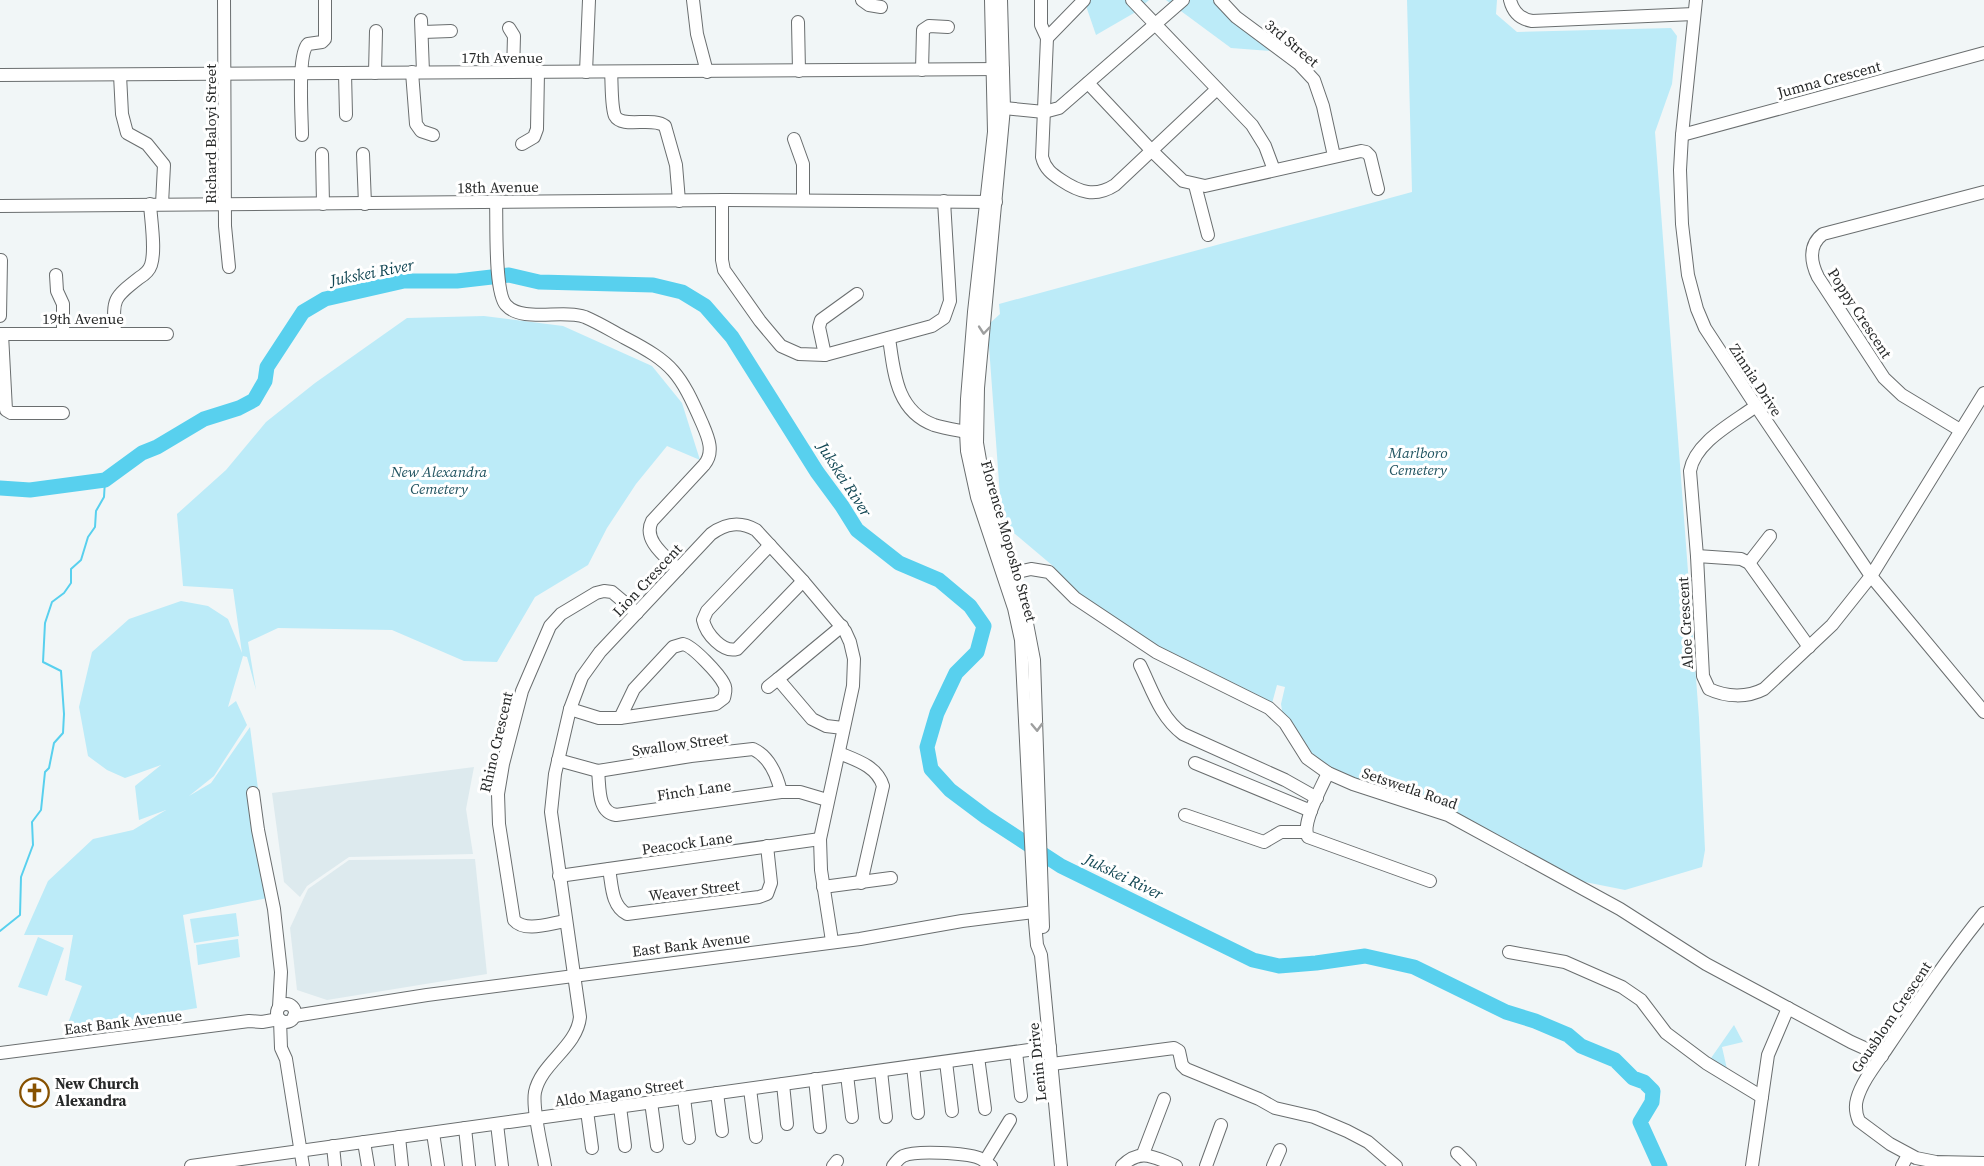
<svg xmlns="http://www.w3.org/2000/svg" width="1984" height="1166" viewBox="0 0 1984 1166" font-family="'Source Serif 4',serif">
  <rect width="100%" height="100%" fill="#f1f6f7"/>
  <g fill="#ddeaee">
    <polygon points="474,767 466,809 473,854 349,857 307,886 300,897 284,882 272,793"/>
    <polygon points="475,859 487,974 327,1000 297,990 290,928 308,889 349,860"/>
  </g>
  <g fill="#bcebf8">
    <polygon points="1084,0 1149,0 1134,13 1096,35"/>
    <polygon points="1166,0 1219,0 1225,13 1270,51 1231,48"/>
    <polygon points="1407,0 1497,0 1496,14 1517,32 1671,28 1677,36 1672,84 1655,132 1699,718 1705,850 1702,867 1625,890 1580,881 1447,812 1341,779 1310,761 1283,717 1281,704 1285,687 1277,685 1271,707 1185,665 1079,597 1053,566 1002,523 988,333 989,324 1000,314 999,304 1412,192"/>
    <polygon points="484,316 563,326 652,366 682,403 700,460 667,446 636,484 607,528 588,565 535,597 497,662 464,661 392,630 278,628 248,642 256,690 247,657 243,656 228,707 236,701 247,725 214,776 189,796 211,783 250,727 272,897 183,915 197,1008 65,1031 82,986 65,980 73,935 24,935 48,881 93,839 133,830 166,810 139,820 135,786 161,765 125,778 107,770 88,756 79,707 92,652 129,619 181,601 208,606 228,619 242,653 233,589 183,586 177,514 226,470 266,422 315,383 407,318"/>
    <polygon points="236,913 239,936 194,943 190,919"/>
    <polygon points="38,937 64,948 47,996 18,987"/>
    <polygon points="238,939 240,957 198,965 196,945"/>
    <polygon points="1734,1025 1743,1042 1722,1047 1727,1069 1709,1061"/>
  </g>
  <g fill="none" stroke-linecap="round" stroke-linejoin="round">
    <polyline stroke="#58d0ee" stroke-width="2" points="0,931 20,915 21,877 33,845 32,822 41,810 45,772 49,768 54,743 63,733 64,714 61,671 43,662 45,623 52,602 64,593 71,583 71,569 81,560 88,537 95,527 96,511 104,497 105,480"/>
    <polyline stroke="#58d0ee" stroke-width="15" points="0,488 30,490 105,480 142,453 157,447 204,419 239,408 254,400 265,381 267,367 303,312 325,299 404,281 457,281 509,275 539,282 653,285 682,292 705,306 732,337 817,472 842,506 857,530 899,563 939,580 970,606 984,626 977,652 956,673 937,713 927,747 931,769 950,790 986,817 1061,866 1253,960 1279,966 1316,963 1365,956 1414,967 1506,1012 1535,1021 1568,1035 1581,1046 1615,1060 1633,1078 1644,1082 1653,1091 1652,1102 1640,1122 1660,1166"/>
    <defs>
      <g id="minor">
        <polyline points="224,0 225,226 229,267"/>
        <polyline points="693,0 697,34 707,72"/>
        <polyline points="862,0 869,5 881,7"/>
        <polyline points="991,0 994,132 974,312 967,399 966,432 967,451 977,497 1014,608 1021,640 1035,922 1037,945 1041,955 1061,1166"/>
        <polyline points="1001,0 1004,108 978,388 977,443 985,489 1025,613 1034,660 1043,927"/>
        <path d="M1041 0V25L1047 38 1042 157C1045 169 1052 174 1061 180 1079 192 1095 198 1115 185L1217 89"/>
        <polyline points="1132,0 1252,125 1265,146 1274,170"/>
        <polyline points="1220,0 1236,17 1299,64 1314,80 1323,106 1334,156"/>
        <path d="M1510 0C1513 12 1520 19 1532 21L1694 14"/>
        <polyline points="1696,0 1682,135 1680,170 1682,224 1688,275 1697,309 1705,328 1756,406 1871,576 1984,712"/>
        <polyline points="421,20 423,72"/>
        <polyline points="798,22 799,71"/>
        <polyline points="509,28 514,36 513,72"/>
        <polyline points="423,32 451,31"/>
        <polyline points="1047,38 1084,0"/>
        <polyline points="922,70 923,30 929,26 948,27"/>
        <polyline points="412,72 416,124 421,131 433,135"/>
        <polyline points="586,72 589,0"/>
        <path d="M611 72C612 83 611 107 615 116 622 129 653 116 665 126L676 165 679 201"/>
        <polyline points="345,73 346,115"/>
        <polyline points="375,73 376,31"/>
        <polyline points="0,75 1003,69"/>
        <polyline points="120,75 122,114 127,133 147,144 164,165 162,204"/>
        <polyline points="1088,83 1152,151 1183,181 1205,186 1361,151 1366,152 1370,156 1378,189"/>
        <polyline points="1004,108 1044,112 1059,108 1183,0"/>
        <path d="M302 135C302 117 297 54 308 44L322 42 325 39V0"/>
        <polyline points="1682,135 1984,53"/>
        <polyline points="794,139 803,164 803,200"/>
        <polyline points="522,144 534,137 537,129 538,72"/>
        <polyline points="322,154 323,204"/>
        <polyline points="363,154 365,204"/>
        <polyline points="1195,185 1208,235"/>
        <polyline points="722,200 722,260 724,270 760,321 781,346 799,354 825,355 932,326 944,318 950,301 944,201"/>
        <path d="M496 202C497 222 494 292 506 305 522 323 562 309 585 317 599 323 612 331 625 338 673 363 680 373 702 423 708 437 715 452 704 465L652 521C642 540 666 557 678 569"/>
        <polyline points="0,206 726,200 996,202"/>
        <polyline points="56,275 57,291 63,304 63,333"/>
        <polyline points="0,316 1,260"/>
        <path d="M115 333C113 299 112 299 139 278 144 275 149 271 151 265 156 250 151 221 150 204"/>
        <polyline points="0,334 167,334"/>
        <polyline points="2,334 6,410 11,413 63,413"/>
        <path d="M889 338C894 372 896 411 934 425 944 428 956 430 966 432"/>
        <polyline points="825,355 819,327 821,320 857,294"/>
        <path d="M1756 406C1733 423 1695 442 1690 471L1697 556 1703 676 1709 689C1726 697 1747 698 1764 689L1832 625 1871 576 1984 393"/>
        <path d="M1960 430 1902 395 1884 378 1818 277C1811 263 1808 245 1823 234L1984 192"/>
        <path d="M770 545 707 611 703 620C706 634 723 653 737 649L803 581"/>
        <polyline points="1697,556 1741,559 1749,563 1809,647"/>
        <polyline points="1749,563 1770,536"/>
        <polyline points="1013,573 1031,569 1049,572 1075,598 1156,652 1269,708 1285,723 1307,758 1328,773 1353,784 1448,815 1620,909 1706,964 1851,1042 1882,1056"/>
        <polyline points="842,626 778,679 812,719 826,726 843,728"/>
        <path d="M683 644C693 646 719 674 724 684 727 689 725 693 724 698L716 704 620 718 634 689 673 647Z"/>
        <path d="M1140 665C1152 689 1160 717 1183 734L1285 780 1317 798"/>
        <polyline points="768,687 778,679"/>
        <polyline points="570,709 599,718 620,718"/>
        <path d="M839 753C856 760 877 766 883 786L861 883"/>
        <path d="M558 760 598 771 691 756 753 749C770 757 777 775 781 792"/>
        <polyline points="1195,763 1311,811"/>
        <path d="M598 771C600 787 597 812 616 815L781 792H800L827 800"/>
        <path d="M1328 773C1321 788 1301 824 1308 837L1430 881"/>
        <polyline points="253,793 258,830 274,909 281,972 279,1007"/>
        <polyline points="1185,815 1264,842 1281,832 1305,832"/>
        <path d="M609 869C612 884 611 906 627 914L759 897 767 894 771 883 767 846"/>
        <polyline points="559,876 820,839"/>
        <polyline points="823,887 891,878"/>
        <path d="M1984 913C1949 956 1918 1002 1887 1048 1877 1063 1862 1081 1857 1099 1855 1106 1856 1114 1859 1121L1890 1144 1916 1158 1936 1162 1984 1163"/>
        <path d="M566 921C551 923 525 933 514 920L499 824 498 794 503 764 522 691 550 626 561 614 596 593 604 591 612 592 637 613"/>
        <polyline points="1509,952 1565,962 1622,987 1641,1000 1666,1033 1706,1063 1762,1097"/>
        <circle cx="286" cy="1013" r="9"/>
        <polyline points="294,1016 427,995 860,939 962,921 1042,911"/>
        <polyline points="280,1020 281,1048 286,1059 303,1166"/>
        <polyline points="1016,1052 1021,1096"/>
        <polyline points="0,1053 249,1021 262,1022 279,1019"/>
        <polyline points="978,1057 985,1109"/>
        <polyline points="946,1062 952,1111"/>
        <polyline points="1052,1064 1174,1048 1179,1051 1182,1065 1186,1069 1259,1099 1275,1108 1314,1117 1347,1131 1368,1142 1396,1166"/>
        <polyline points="913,1066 918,1113"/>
        <polyline points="881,1071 886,1117"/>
        <polyline points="847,1075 852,1117"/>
        <polyline points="815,1079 820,1127"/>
        <polyline points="783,1084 787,1124"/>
        <polyline points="750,1089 756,1137"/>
        <polyline points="717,1093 722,1131"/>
        <polyline points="684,1098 689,1138"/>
        <polyline points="651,1102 657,1146"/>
        <polyline points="620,1107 625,1146"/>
        <polyline points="587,1111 592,1148"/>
        <polyline points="497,1124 502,1166"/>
        <polyline points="465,1128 469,1166"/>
        <polyline points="433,1133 438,1166"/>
        <polyline points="399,1137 402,1166"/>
        <polyline points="364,1142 368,1166"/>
        <polyline points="333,1146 335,1166"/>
        <polyline points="1457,1153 1470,1166"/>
        <polyline points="1143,1154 1164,1099"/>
        <polyline points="985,1161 1010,1120"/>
        <polyline points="191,1166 1050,1047"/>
        <path d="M545 1166C542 1148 532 1109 535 1092 541 1063 577 1047 580 1017L551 812 555 774 570 709 582 677 600 652 711 534C726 523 740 521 756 530L803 581 845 631 850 642 854 659 853 686 820 839 821 870 832 941"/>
        <polyline points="833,1166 837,1161"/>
        <path d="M893 1166C896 1162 899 1158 903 1156 916 1150 966 1153 979 1158 984 1160 987 1163 991 1166"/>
        <path d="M1122 1166C1141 1147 1155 1158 1176 1166"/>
        <polyline points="1206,1166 1221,1125"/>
        <polyline points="1273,1166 1280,1150"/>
        <polyline points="1752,1166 1768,1055 1788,1008"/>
        <polyline points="1902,1166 1908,1155"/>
      </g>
    </defs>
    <use href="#minor" stroke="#6a6e6f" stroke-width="14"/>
    <use href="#minor" stroke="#fff" stroke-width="12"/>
  </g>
  <defs><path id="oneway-chevron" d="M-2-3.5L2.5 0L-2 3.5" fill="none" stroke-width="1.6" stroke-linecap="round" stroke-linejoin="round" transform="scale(1.5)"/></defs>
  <g stroke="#9e9f9f">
    <use href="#oneway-chevron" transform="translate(984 330) rotate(95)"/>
    <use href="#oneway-chevron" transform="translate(1037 727) rotate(88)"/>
  </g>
  <defs>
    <symbol id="church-ring" viewBox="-11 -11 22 22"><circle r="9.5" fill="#fff" stroke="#875100" stroke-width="1.5"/><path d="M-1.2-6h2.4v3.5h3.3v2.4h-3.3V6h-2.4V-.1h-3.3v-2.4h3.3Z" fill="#875100"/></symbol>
  </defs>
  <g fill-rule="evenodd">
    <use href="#church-ring" x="18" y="1076" width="33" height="33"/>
  </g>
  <g text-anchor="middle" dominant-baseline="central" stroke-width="6" stroke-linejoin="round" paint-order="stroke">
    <g font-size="15" fill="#272929" stroke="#fff">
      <text transform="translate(1292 43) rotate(40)">3rd Street</text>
      <text x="502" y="57">17th Avenue</text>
      <text transform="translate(1829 79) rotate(-15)">Jumna Crescent</text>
      <text transform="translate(210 134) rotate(-90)">Richard Baloyi Street</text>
      <text transform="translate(498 187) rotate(-1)">18th Avenue</text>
      <text transform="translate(1860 313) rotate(57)">Poppy Crescent</text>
      <text x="83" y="318">19th Avenue</text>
      <text transform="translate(1756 380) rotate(57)">Zinnia Drive</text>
      <text transform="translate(1009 541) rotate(74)">Florence Moposho Street</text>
      <text transform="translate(647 580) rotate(-47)">Lion Crescent</text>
      <text transform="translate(1685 623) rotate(-93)">Aloe Crescent</text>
      <text transform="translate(496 742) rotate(-77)">Rhino Crescent</text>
      <text transform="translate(680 744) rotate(-8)">Swallow Street</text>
      <text transform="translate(1410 788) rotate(19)">Setswetla Road</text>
      <text transform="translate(694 790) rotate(-8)">Finch Lane</text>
      <text transform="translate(687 843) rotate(-8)">Peacock Lane</text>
      <text transform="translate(694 890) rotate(-7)">Weaver Street</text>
      <text transform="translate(691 944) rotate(-7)">East Bank Avenue</text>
      <text transform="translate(1891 1017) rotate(-56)">Gousblom Crescent</text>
      <text transform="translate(123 1022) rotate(-7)">East Bank Avenue</text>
      <text transform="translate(1037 1062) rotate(-96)">Lenin Drive</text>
      <text transform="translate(619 1092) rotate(-8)">Aldo Magano Street</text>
    </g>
    <g font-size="15" font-style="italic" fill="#215461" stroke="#fff">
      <text x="1418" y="452">Marlboro<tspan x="1418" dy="17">Cemetery</tspan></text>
      <text x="439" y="471">New Alexandra<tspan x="439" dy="17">Cemetery</tspan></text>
    </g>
    <g font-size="15" font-weight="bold" fill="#272929" stroke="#fff" text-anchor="start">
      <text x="55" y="1083">New Church<tspan x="55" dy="17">Alexandra</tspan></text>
    </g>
    <g font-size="16" font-style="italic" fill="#104552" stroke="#fff">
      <text transform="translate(372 272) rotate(-11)">Jukskei River</text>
      <text transform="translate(845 479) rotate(57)">Jukskei River</text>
      <text transform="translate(1124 876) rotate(26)">Jukskei River</text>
    </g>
  </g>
</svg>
